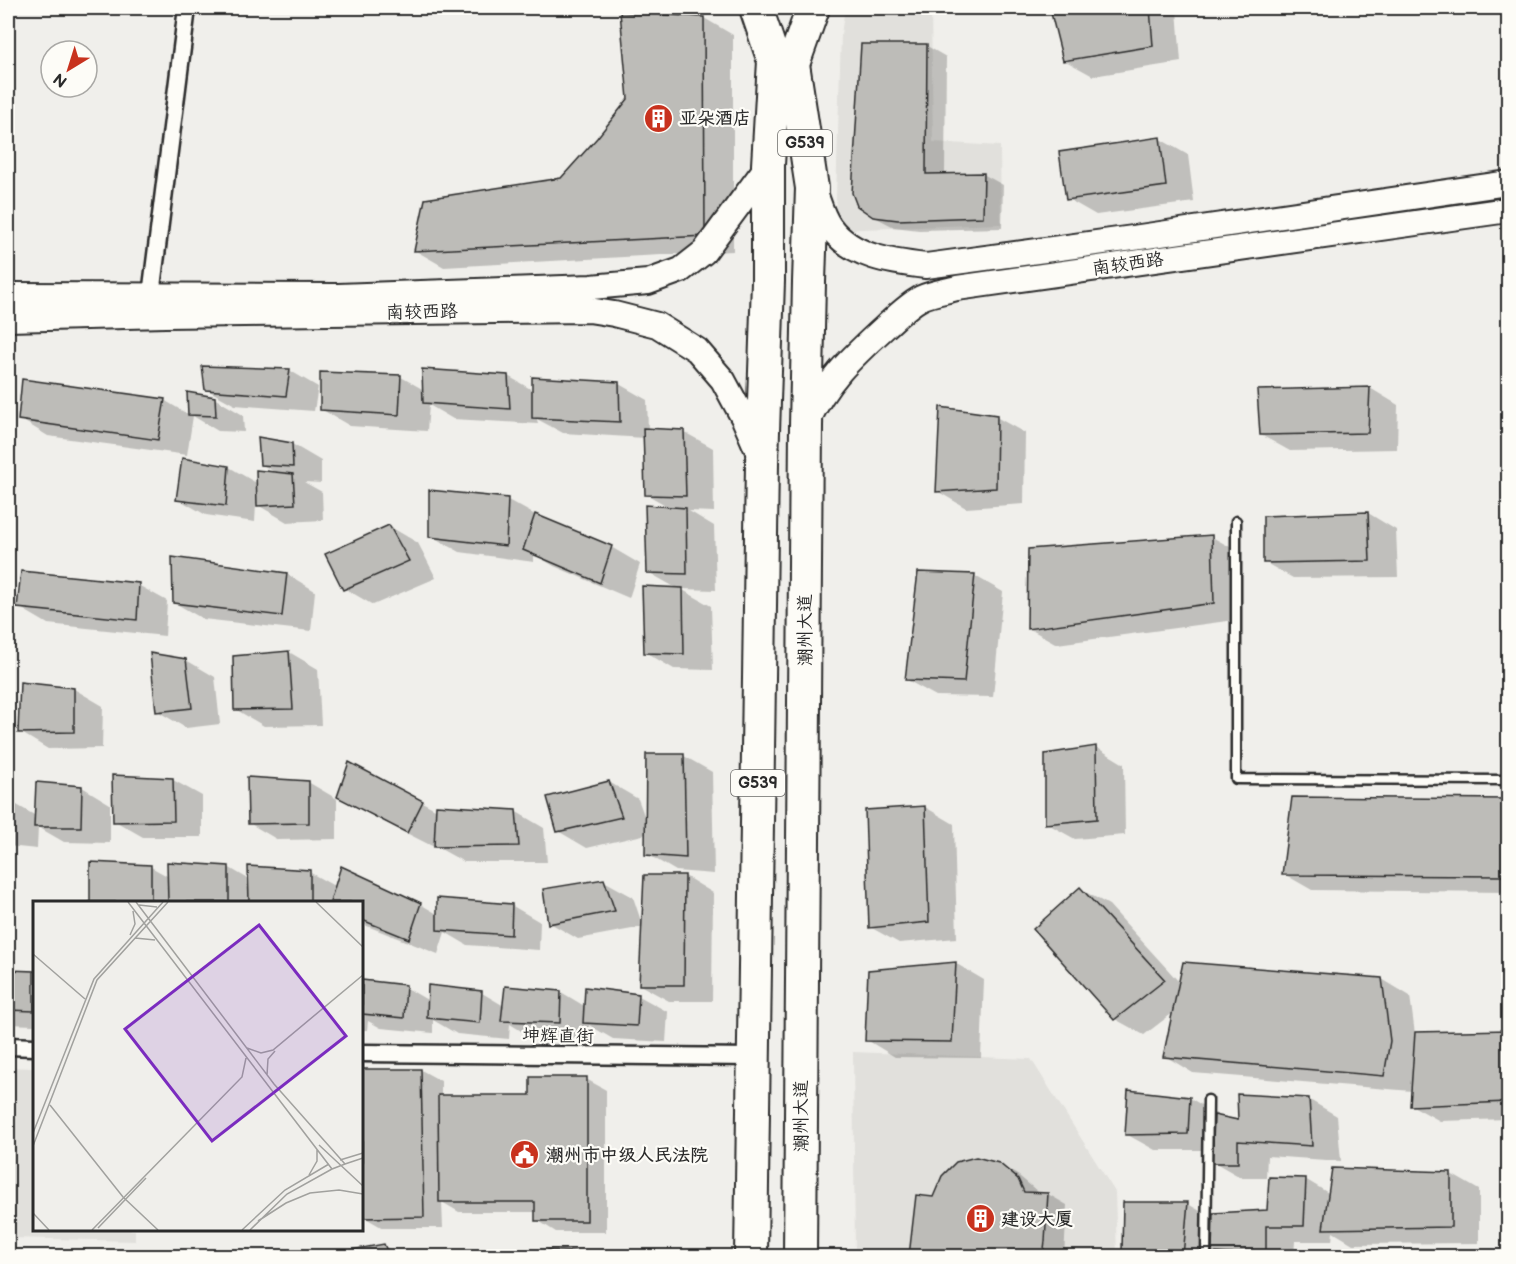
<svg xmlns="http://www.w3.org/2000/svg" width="1516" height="1264" viewBox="0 0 1516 1264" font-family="'Balsamiq Sans','LXGW WenKai TC',sans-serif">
  <rect width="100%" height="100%" fill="#f0efeb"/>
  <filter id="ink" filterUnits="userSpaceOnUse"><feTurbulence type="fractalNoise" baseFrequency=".0167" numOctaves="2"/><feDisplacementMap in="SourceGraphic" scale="12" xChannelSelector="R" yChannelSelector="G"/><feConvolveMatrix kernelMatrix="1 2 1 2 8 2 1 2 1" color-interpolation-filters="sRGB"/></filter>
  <g filter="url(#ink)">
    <g fill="#e1e0dc">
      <polygon points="845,8 931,8 933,142 1000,146 1001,224 835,230 841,34"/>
      <polygon points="853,1052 1031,1059 1115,1192 1117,1256 855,1256"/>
      <polygon points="8,1067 34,1068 34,1230 135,1230 135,1241 8,1238"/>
    </g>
    <g fill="#0003">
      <polygon points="1084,8 1173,8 1177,10 1181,62 1093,76 1064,60 1053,14"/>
      <polygon points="704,18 733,35 733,251 444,267 416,251 562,179"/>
      <polygon points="863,45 927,46 946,57 945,175 983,174 1003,185 1002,228 919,230 894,227 873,216"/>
      <polygon points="1160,139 1188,155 1194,202 1096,215 1068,199"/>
      <polygon points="289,370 318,387 314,411 235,405 206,389"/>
      <polygon points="508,376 534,391 619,384 647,400 648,429 684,432 713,448 714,512 689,511 714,526 716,590 681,589 711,606 713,670 674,669 645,652 678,589 648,572 671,508 646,494 645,438 563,433 537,419 538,424 453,419 429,405 427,431 350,426 321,409 401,377 424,390"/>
      <polygon points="1370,388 1398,405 1397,449 1290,451 1261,435"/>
      <polygon points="214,398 243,415 244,432 218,431 193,416 187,455 48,436 20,419 164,400 189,415"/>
      <polygon points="996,417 1025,433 1024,504 966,508 937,491"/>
      <polygon points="292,444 321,461 321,483 304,482 322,492 323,520 287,522 256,504 255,522 206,515 178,499 229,467 258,484 278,474 261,464"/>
      <polygon points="508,500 537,516 611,547 640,564 629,598 554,566 534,554 534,562 460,552 431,536"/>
      <polygon points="1368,513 1396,530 1398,577 1293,578 1264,562"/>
      <polygon points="389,526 418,543 436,578 373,605 344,588"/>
      <polygon points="1212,537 1241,553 1242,619 1057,644 1028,628 1029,550"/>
      <polygon points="287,574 315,591 311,631 203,619 175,603"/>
      <polygon points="975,576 1003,592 993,697 936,696 907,680"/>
      <polygon points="138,585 167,601 165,636 48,624 19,607"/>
      <polygon points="289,652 318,669 321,725 264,726 235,709"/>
      <polygon points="186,660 215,677 220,724 186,728 157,711"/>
      <polygon points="74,689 103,706 102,748 48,749 20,732"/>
      <polygon points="1096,747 1124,764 1125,835 1075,839 1046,823"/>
      <polygon points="684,756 712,772 714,874 676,871 647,854 647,834 587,848 558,831 609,782 638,799 647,823"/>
      <polygon points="114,776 173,780 202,796 202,837 143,837 115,821"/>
      <polygon points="308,782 337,799 337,839 278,840 249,823"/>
      <polygon points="82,787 110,804 110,843 64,842 38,827 37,849 8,846 8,800 36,816"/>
      <polygon points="338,797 422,802 437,810 515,811 544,828 547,862 464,862 437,847 436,848 367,813"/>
      <polygon points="1293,799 1508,800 1508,892 1312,890 1284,874"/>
      <polygon points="925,807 954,824 957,938 899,943 870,927 867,812"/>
      <polygon points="91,863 151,867 169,877 228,867 250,880 309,872 336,887 420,904 439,915 511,905 540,922 539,950 467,945 445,932 438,954 362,924 362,902 92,902"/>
      <polygon points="685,876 713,893 712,1001 669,1001 640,985"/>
      <polygon points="604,881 633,897 643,927 578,939 550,923"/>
      <polygon points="1080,889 1109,905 1180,983 1382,979 1410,996 1415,1034 1508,1031 1508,1119 1440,1121 1411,1105 1412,1091 1193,1073 1165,1056 1174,1012 1144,1035 1115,1019"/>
      <polygon points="955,963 984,980 981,1058 895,1057 867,1040"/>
      <polygon points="8,971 34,973 34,1025 8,1024"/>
      <polygon points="362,980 364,982 405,987 429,1001 482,993 504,1006 561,992 586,1007 639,996 668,1012 666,1042 613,1039 589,1025 588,1039 531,1037 510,1024 509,1039 457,1034 433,1020 433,1033 381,1028 368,1021 367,1030 362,1030"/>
      <polygon points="421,1070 441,1081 441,1097 531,1097 586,1079 606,1090 606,1232 556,1232 537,1220 537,1212 459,1212 442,1202 443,1228 383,1228 364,1217 362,1071"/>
      <polygon points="1190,1098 1218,1115 1218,1118 1240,1122 1308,1099 1337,1116 1341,1161 1267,1156 1266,1178 1242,1178 1214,1162 1214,1150 1155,1150 1126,1134"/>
      <polygon points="999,1164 1019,1176 1037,1191 1039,1194 1048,1194 1067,1205 1064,1256 910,1256 918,1196 934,1198"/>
      <polygon points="1451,1174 1479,1190 1479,1243 1353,1244 1333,1232 1332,1241 1295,1241 1294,1256 1221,1256 1213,1252 1213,1256 1133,1256 1123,1251 1188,1204 1214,1219 1268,1212 1305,1179 1330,1194"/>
      <polygon points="384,1246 402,1256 354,1256 353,1251"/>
      <polygon points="295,1251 304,1256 253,1256"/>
      <polygon points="85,1252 93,1256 60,1256"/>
      <polygon points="550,1252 601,1255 604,1256 550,1256"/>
      <polygon points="640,1253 670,1253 675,1256 640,1256"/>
      <polygon points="187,1254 191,1256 172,1256"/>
    </g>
    <g fill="#bdbcb8" stroke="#2b2b2b" stroke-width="1.5">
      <polygon points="1077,8 1150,8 1153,46 1063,61 1051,13"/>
      <polygon points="620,12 704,17 705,236 414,251 425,199 561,178 597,138 628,99"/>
      <polygon points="861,44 927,44 926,174 984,173 983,217 898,220 873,217 857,206 852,193"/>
      <polygon points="1160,137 1166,186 1066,200 1059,152"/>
      <polygon points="202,366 290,369 286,396 205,390"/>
      <polygon points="422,369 508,375 510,409 423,403"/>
      <polygon points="320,372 401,375 399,415 320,410"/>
      <polygon points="532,377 619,382 620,422 532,418"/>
      <polygon points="22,379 165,399 158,440 18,420"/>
      <polygon points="1370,387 1368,433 1260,435 1257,390"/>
      <polygon points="187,392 215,397 216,416 188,415"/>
      <polygon points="940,407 997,415 996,488 936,492"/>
      <polygon points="643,428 684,430 686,496 645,495"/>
      <polygon points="258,437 292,443 293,467 260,465"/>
      <polygon points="182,458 229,466 226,506 176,500"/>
      <polygon points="256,470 293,474 295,504 257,506"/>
      <polygon points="429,490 508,498 506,546 429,537"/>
      <polygon points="645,505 686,508 687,574 647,573"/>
      <polygon points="1368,512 1370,561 1263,563 1263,516"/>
      <polygon points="535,514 612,546 600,583 523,550"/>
      <polygon points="389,525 409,561 343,590 325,554"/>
      <polygon points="1212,535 1214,603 1027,629 1028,549"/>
      <polygon points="172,557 287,573 282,616 173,603"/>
      <polygon points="21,571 139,583 137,620 17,608"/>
      <polygon points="918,572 975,574 964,682 905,680"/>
      <polygon points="642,586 683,588 684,654 644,653"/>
      <polygon points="289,651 293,709 234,710 233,656"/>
      <polygon points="150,653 186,659 192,708 156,712"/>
      <polygon points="20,682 74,688 74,732 18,733"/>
      <polygon points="1096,746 1097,819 1045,824 1045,754"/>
      <polygon points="646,754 684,754 686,858 645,855"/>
      <polygon points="349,762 423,801 407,833 337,797"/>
      <polygon points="112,775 173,778 174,821 113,822"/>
      <polygon points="247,777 309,781 309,823 248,824"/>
      <polygon points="609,781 622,817 557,832 547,797"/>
      <polygon points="36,782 82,786 81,827 34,827"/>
      <polygon points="1292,797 1508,799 1508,876 1282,875"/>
      <polygon points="436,805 516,810 519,846 434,847"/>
      <polygon points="925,806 929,922 869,928 865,810"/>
      <polygon points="90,862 151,865 151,902 90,902"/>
      <polygon points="167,862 229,866 229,902 168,902"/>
      <polygon points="248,866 310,870 310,902 249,902"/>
      <polygon points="341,866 421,903 409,939 362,920 362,902 330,902"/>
      <polygon points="644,875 685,875 684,985 639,985"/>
      <polygon points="604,879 615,911 548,924 543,889"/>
      <polygon points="1080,887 1165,980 1114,1020 1033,929"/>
      <polygon points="437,898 512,904 511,935 437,930"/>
      <polygon points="956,962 952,1042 865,1041 868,970"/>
      <polygon points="1183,962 1382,978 1390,1041 1384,1076 1163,1057"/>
      <polygon points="8,970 34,971 34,1011 8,1010"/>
      <polygon points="362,980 406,985 404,1018 362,1014"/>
      <polygon points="428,985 482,991 480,1023 427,1018"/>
      <polygon points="505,986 561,991 560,1023 501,1021"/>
      <polygon points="585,987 639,994 637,1026 583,1023"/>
      <polygon points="1508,1030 1508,1102 1410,1106 1415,1032"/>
      <polygon points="362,1069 421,1069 424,1217 362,1218"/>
      <polygon points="530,1077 587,1077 587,1221 535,1221 535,1202 439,1202 438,1095 530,1095"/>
      <polygon points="1128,1090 1190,1097 1188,1134 1125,1135"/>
      <polygon points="1237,1094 1309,1098 1312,1146 1238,1141 1238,1163 1212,1163 1214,1115 1238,1120"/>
      <polygon points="976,1157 999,1163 1018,1179 1024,1192 1048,1193 1045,1241 1043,1256 909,1256 916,1195 933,1197 942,1176 956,1162"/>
      <polygon points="1332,1168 1451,1172 1451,1227 1323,1229"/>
      <polygon points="1269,1177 1306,1178 1304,1226 1266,1226 1266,1256 1212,1253 1213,1213 1267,1210"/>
      <polygon points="1123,1202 1188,1202 1183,1256 1122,1252"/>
      <polygon points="384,1244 389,1256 353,1256 351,1250"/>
      <polygon points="85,1250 88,1256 52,1256"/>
      <polygon points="295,1250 297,1256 251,1256 251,1255"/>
      <polygon points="548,1250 601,1253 601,1256 549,1256"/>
      <polygon points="639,1251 671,1252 671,1256 639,1256"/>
      <polygon points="469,1252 471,1256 446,1256"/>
    </g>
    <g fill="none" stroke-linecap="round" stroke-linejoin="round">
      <defs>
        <g id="lane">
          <polyline points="1236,521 1236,779 1508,780"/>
          <polyline points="1206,1256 1208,1100"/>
        </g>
        <g id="street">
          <polyline points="151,295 187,8"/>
          <polyline points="8,1046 34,1047"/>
          <polyline points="362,1053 754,1057"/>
        </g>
        <g id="secondary">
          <path d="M815 193C819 204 823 218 830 227 852 257 891 262 926 266L1133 238 1508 183"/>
          <polyline points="8,295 338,296 591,287 648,282 681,270 704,252 768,165"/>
          <polyline points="8,319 165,315 589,310 614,314 657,325 697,350 723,380 744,419 760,456"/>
          <path d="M807 423C825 382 852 357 885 327 896 317 908 305 921 298 931 293 946 291 957 288L1508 210"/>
        </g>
        <g id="highway">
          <polyline points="751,1256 762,462 768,281 768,165 774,61 756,8"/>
          <polyline points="800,1256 806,426 809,282 812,188 793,64 813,8"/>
        </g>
      </defs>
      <use href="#lane" stroke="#2b2b2b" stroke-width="13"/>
      <use href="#street" stroke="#2b2b2b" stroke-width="21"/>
      <use href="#secondary" stroke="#2b2b2b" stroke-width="28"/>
      <use href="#highway" stroke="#2b2b2b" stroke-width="36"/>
      <use href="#lane" stroke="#fdfcf7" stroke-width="8"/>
      <use href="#street" stroke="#fdfcf7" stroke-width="16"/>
      <use href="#secondary" stroke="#fdfcf7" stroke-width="24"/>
      <use href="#highway" stroke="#fdfcf7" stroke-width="32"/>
    </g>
  </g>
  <defs>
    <symbol id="building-disc" viewBox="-11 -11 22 22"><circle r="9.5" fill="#c8321e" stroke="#fdfcf7"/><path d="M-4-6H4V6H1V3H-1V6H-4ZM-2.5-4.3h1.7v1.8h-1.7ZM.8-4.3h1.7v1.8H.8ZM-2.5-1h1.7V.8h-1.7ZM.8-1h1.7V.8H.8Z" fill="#fff"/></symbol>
    <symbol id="civic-disc" viewBox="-11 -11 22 22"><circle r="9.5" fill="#c8321e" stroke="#fdfcf7"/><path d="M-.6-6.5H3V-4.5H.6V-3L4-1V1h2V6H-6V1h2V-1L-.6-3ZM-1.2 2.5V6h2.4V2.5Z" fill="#fff"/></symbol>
  </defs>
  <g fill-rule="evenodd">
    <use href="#building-disc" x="642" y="102" width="33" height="33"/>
    <use href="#civic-disc" x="508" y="1138" width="33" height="33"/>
    <use href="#building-disc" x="964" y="1202" width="33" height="33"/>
  </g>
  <g text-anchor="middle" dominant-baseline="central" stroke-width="4.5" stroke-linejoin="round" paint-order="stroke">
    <g fill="#fdfcf7" stroke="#6a6a68" stroke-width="1.5">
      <rect x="778" y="130" width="54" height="26" rx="4.5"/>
      <rect x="731" y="770" width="54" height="26" rx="4.5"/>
    </g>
    <g font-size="16" font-weight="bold" fill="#2b2b2b">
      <text x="805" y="143">G539</text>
      <text x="758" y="783">G539</text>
    </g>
    <g font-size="18" font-weight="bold" fill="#2b2b2b" stroke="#fdfcf7" text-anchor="start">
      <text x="679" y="118">亚朵酒店</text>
      <text x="546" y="1155">潮州市中级人民法院</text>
      <text x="1001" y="1219">建设大厦</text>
    </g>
    <g font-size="18" fill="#2b2b2b" stroke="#fdfcf7">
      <text transform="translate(1128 264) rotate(-8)">南较西路</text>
      <text transform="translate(422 312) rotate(-1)">南较西路</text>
      <text transform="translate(805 630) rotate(-90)">潮州大道</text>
      <text transform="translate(558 1036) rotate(1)">坤辉直街</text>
      <text transform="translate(801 1116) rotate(-90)">潮州大道</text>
    </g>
  </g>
  <g transform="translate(33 901)">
    <rect width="330" height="330" fill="#f0efeb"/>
    <path fill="none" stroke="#a1a19e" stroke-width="1.5" d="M95 1 299 268 312 263M103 1 241 183 312 263M283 1 330 46M106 4 124 6M97 34 102 23 100 10M102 37 122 39M0 53 52 98M214 147 228 152 240 149 330 74M234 174 235 158 242 150M17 204 90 296 125 329M0 232 61 78 130 1M286 244 330 285M0 245 64 79 135 1M307 259 330 252M312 263 330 257M276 274 284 260V248M0 312 16 329M225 320 253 302 277 292 306 289 330 293M65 327 113 277M59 329 209 176 213 157M209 329 252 289 296 263M217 329 254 293 299 268"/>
    <path fill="#7b2cbf" fill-opacity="0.15" stroke="#7b2cbf" stroke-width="3" d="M226 24 313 135 179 240 92 128Z"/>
    <rect width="330" height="330" fill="none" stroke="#2b2b2b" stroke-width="3"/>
  </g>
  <rect width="1516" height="1264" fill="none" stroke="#fdfcf7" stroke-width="30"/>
  <rect x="15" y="15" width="1486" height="1234" fill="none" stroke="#2b2b2b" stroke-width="2" filter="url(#ink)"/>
  <g transform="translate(69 69) rotate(218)"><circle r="28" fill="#fdfcf7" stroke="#a9a8a5" stroke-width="1.5"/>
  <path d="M0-4.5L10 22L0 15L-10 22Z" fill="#c8321e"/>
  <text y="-9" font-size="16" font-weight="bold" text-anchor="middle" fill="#2b2b2b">N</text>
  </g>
</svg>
